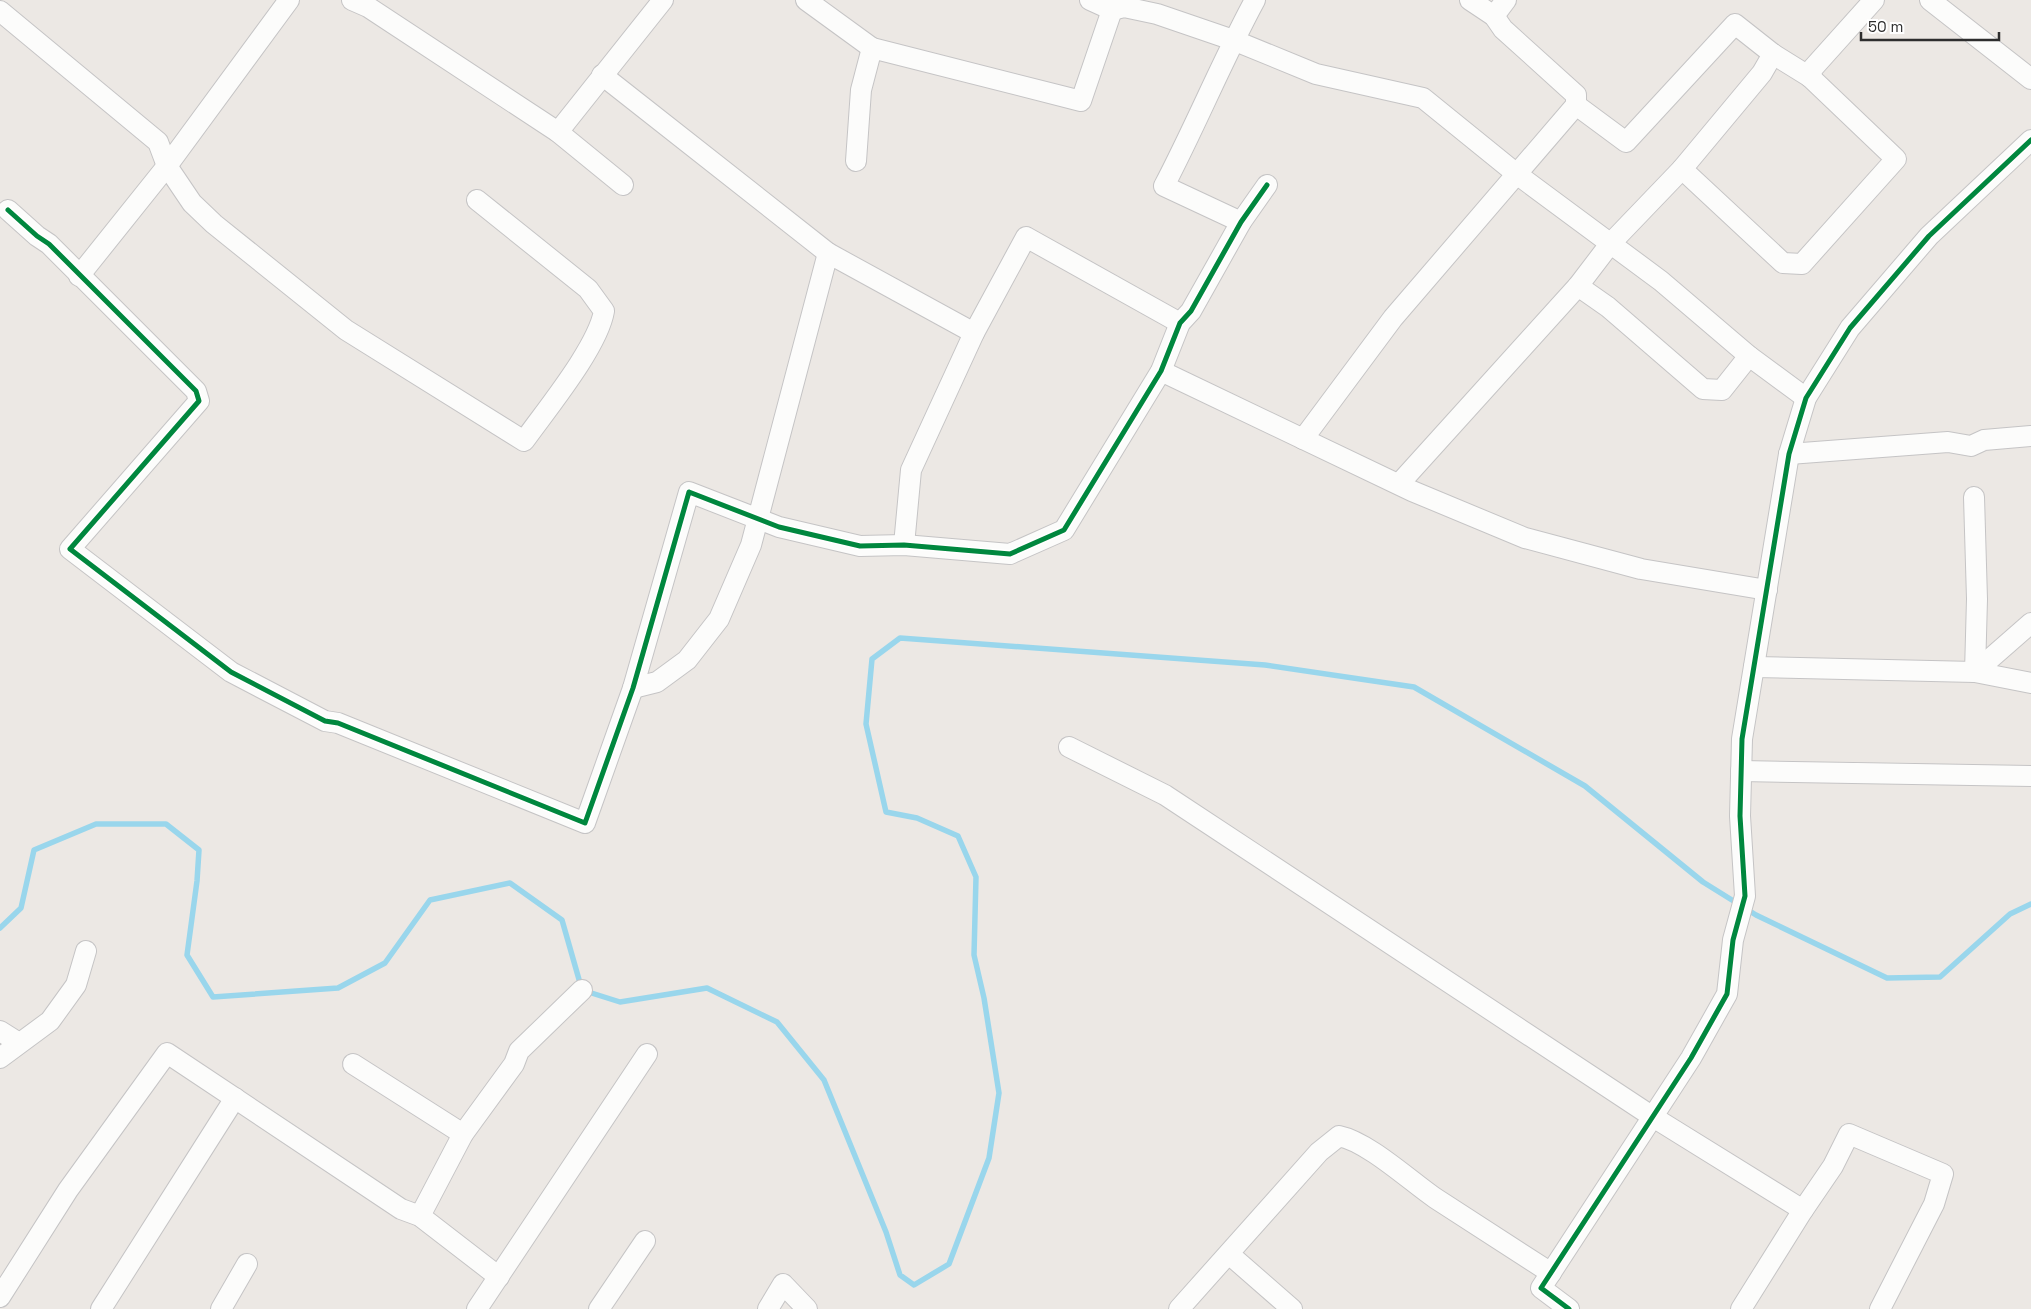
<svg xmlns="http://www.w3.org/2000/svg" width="2031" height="1309" viewBox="0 0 2031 1309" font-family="'Space Grotesk',sans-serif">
  <rect width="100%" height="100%" fill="#ece8e4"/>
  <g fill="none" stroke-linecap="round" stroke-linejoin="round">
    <polyline stroke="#99d6ec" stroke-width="5.5" points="0,928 21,908 34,850 96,824 166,824 199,850 197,881 187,955 213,997 338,988 385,963 430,900 510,883 562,920 582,990 620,1002 707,988 777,1022 824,1080 886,1232 900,1275 914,1285 949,1264 989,1158 999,1093 984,998 974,955 976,877 958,836 917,818 886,812 866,724 872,659 900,638 1265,665 1414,687 1585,786 1703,882 1756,915 1887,978 1940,977 2010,914 2031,904"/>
    <defs>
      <g id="minor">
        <polyline points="352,0 368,7 558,132 623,185"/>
        <polyline points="806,0 872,48"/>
        <polyline points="1090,0 1112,10 1124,7 1157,14 1233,40 1316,74 1423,98 1518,175 1661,281 1749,356 1806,398"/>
        <polyline points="1930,0 2031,79"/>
        <path d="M0 11 158 142 167 166 192 203 214 224 346 330 524 441C546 410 598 347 604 311L588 289 477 200"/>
        <polyline points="1494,16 1506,0"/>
        <polyline points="602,75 828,253"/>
        <polyline points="1810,77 1813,68 1874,0"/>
        <polyline points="1576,105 1626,142 1735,24 1773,54 1810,77 1896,159 1802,264 1783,263 1682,169"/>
        <polyline points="558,132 663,0"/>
        <polyline points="856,161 861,90 872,48 1081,101 1112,10"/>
        <polyline points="8,210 37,236 49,244 196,391 199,401 70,549 231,672 325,721 338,723 585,823 633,688 689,492 779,527 860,546 904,545 1010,554 1064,530 1161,371 1180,323 1191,311 1241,222 1267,185"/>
        <path d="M1241 222 1164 186C1196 125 1222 61 1255 0"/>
        <polyline points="79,276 167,166 289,0"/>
        <polyline points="1578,286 1608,307 1703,389 1722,390 1749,356"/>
        <polyline points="1161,371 1412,491 1525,538 1641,569 1767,590"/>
        <polyline points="1303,439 1393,318 1576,105 1576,95 1503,29 1494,16 1470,0"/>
        <polyline points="1789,454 1948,442 1971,446 1984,440 2031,436"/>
        <polyline points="1399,484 1578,286 1610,244 1682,169 1762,73 1773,54"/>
        <polyline points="1974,497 1977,599 1975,672"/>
        <polyline points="904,545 911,470 974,333 1026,237 1180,323"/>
        <polyline points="1754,667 1975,672 2031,683"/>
        <polyline points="1975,672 2031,623"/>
        <polyline points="633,688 657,682 687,660 719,619 751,545 828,253 974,333"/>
        <polyline points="1069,747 1165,795 1653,1117 1803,1210"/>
        <polyline points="1741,771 2031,776"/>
        <polyline points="0,1031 19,1043"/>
        <polyline points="0,1058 50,1021 76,985 86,951"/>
        <polyline points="353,1064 463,1134"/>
        <polyline points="420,1216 463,1134 514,1064 519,1051 582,990"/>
        <polyline points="1229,1254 1292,1309"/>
        <polyline points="0,1297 68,1190 167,1053 401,1209 420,1216 499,1277"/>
        <polyline points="101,1309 235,1098"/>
        <polyline points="221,1309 247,1264"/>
        <polyline points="477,1309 647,1054"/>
        <polyline points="599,1309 645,1241"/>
        <polyline points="768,1309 783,1284 807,1309"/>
        <path d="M1179 1309 1319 1152 1339 1136C1368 1142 1409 1180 1435 1198 1473 1223 1512 1248 1551 1273"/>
        <polyline points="1569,1309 1541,1288 1691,1058 1727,994 1733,940 1745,896 1740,816 1742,739 1789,454 1806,398 1850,328 1929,236 2031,140"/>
        <polyline points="1741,1309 1803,1210 1833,1166 1849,1134 1943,1174 1934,1204 1880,1309"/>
      </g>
    </defs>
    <use href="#minor" stroke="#c5c4c5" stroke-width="22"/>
    <use href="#minor" stroke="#fcfcfb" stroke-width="20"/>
    <defs>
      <g id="cycleway">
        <polyline points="8,210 37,236 49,244 196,391 199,401 70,549 231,672 325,721 338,723 585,823 633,688 689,492 779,527 860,546 904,545 1010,554 1064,530 1161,371 1180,323 1191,311 1241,222 1267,185"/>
        <polyline points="1569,1309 1541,1288 1691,1058 1727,994 1733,940 1745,896 1740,816 1742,739 1789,454 1806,398 1850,328 1929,236 2031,140"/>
      </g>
    </defs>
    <use href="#cycleway" stroke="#fff" stroke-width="8"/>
    <use href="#cycleway" stroke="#00873e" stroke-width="5"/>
  </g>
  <path d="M1861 32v8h138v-8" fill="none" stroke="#2e2e2e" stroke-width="2.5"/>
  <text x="1868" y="32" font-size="15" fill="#2e2e2e" stroke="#ffffff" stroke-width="4" paint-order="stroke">50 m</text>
</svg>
